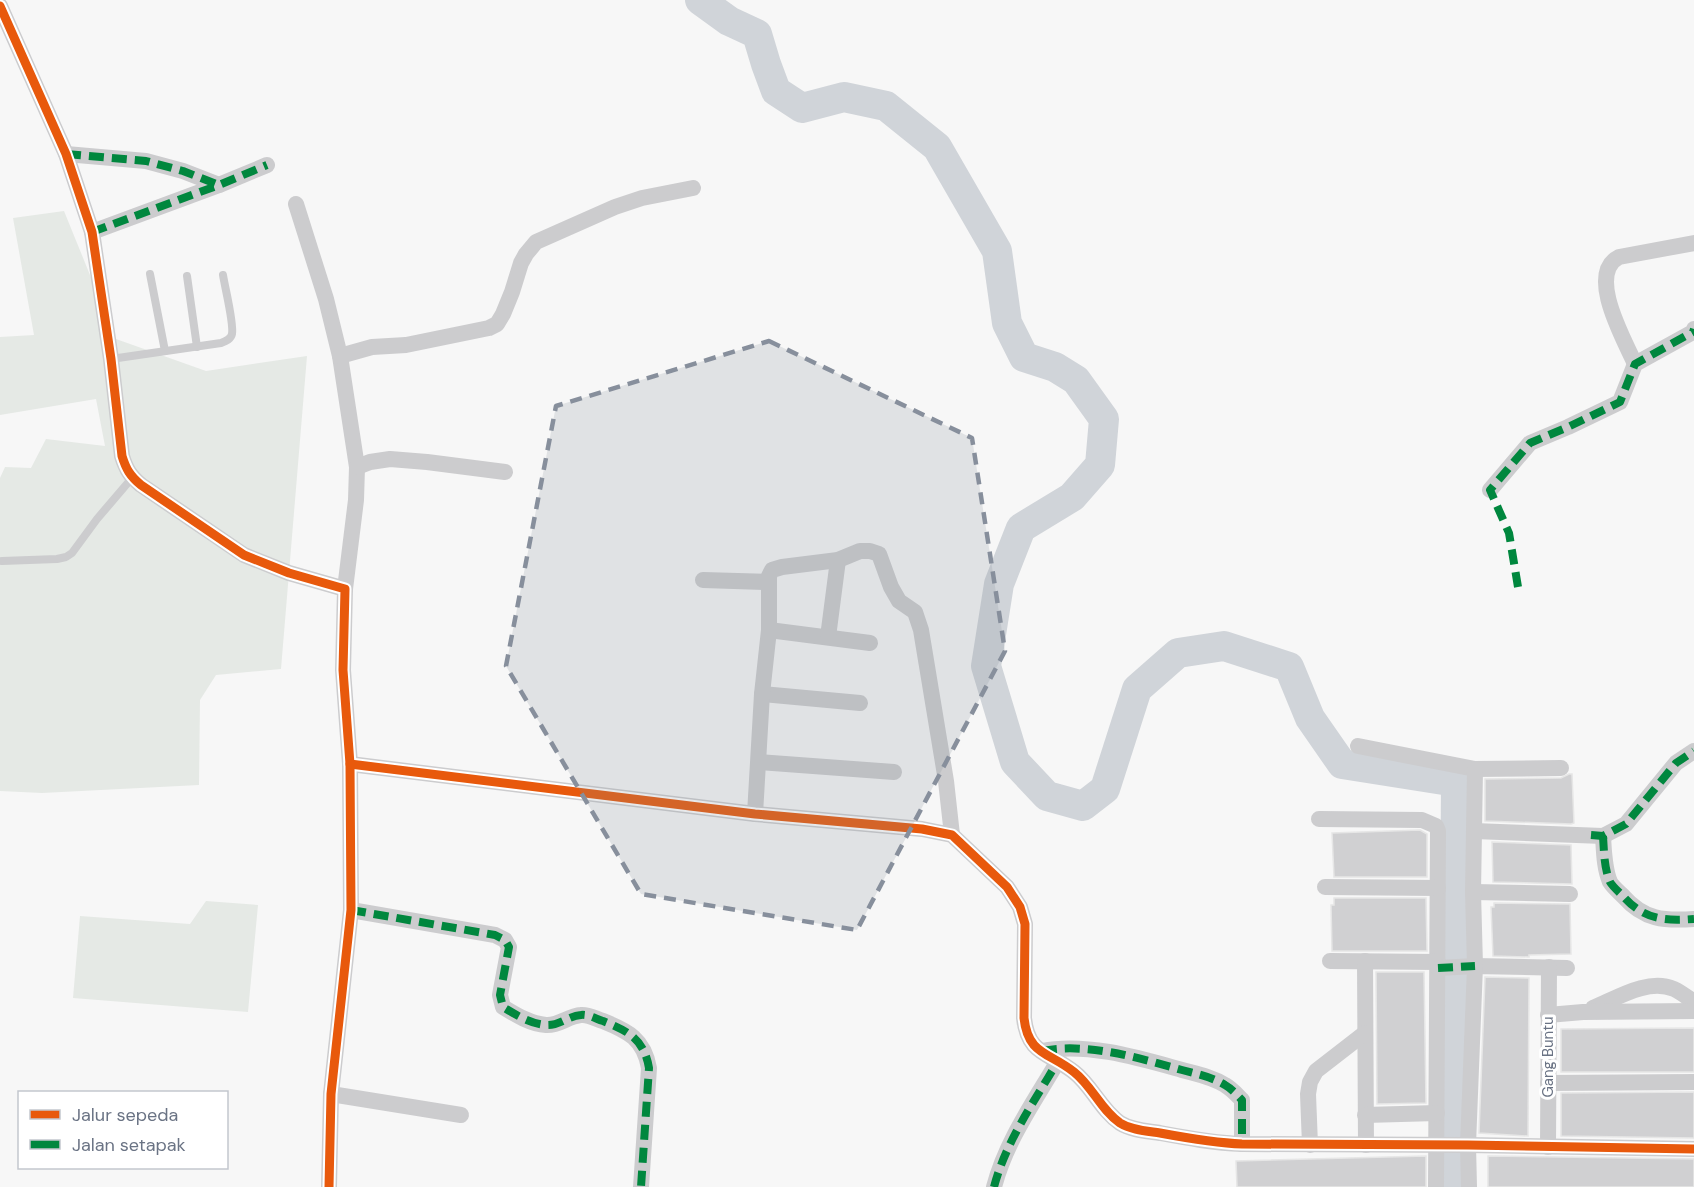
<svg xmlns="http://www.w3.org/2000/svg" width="1694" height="1187" viewBox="0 0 1694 1187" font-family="'DM Sans',sans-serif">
  <rect width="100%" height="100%" fill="#f7f7f7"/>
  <g fill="#e5e9e5">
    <polygon points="64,211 116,339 206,371 307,356 281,669 216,675 200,700 199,785 42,793 0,791 0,478 5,467 31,468 46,439 105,446 96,399 0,415 0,337 34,335 13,218"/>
    <polygon points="206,901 258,905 248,1012 73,998 80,916 190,924"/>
  </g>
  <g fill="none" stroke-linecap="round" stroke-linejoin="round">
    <polyline stroke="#d0d4d9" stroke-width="30" points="700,0 729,21 757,34 766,64 776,91 802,108 844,97 886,106 937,147 997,251 1007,323 1024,357 1055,367 1076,380 1104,419 1100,465 1072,497 1021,528 999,584 986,666 1015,762 1047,796 1083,806 1105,789 1137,689 1178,653 1224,646 1289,667 1310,718 1342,764 1456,782 1453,1187"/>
  </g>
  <g fill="#d0d0d2" stroke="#e6e6e6" stroke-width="1.5">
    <polygon points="1569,774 1572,774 1574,823 1571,824 1485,821 1485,779 1561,778"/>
    <polygon points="1420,830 1427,834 1427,877 1334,877 1332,833"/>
    <polygon points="1492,842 1571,845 1572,884 1493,882"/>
    <polygon points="1334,898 1426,898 1427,951 1332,951 1331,905 1334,905"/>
    <polygon points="1494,903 1570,904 1571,954 1529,955 1529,957 1493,956 1491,907 1494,907"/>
    <polygon points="1376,972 1424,972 1426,1103 1377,1104"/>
    <polygon points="1485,977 1529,978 1528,1136 1479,1133"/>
    <polygon points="1694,1028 1694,1072 1561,1072 1561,1029"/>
    <polygon points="1694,1092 1694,1138 1561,1136 1561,1093"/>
    <polygon points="1426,1156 1426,1187 1237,1187 1236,1161"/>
    <polygon points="1488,1156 1694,1159 1694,1187 1488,1187"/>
  </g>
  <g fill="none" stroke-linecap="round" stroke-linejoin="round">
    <g stroke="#ccccce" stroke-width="8">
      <polyline points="150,274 165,351"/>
      <polyline points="187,276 197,347"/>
      <path d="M111 359 221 343C226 341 231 339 232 334 234 323 225 288 223 275"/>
      <polyline points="2,561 57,559 66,557 72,553 97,519 132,478"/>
    </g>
    <g stroke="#ccccce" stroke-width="16">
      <path d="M0 6 66 154 92 232 111 359 122 456C126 469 130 476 141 485L244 555 289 573 345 589 343 670 350 764 351 910 331 1094 329 1187"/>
      <polyline points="66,154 146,161 183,171 219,185"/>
      <polyline points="296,204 326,299 340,356 357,467 356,500 345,589"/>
      <polyline points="92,232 219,185 267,165"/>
      <polyline points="340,356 372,347 406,345 489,328 497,324 503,314 512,292 521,263 526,254 536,242 615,207 642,198 693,188"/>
      <path d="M1635 364C1625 341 1586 274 1619 257L1694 243"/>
      <polyline points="357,467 370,462 390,459 427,462 505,472"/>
      <polyline points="1490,490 1530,443 1568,427 1620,402 1635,364 1693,332 1694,329"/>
      <polyline points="703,580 768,582"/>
      <polyline points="769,630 870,643"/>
      <polyline points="828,637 838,560"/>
      <polyline points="762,694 860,703"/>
      <polyline points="1358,746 1475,769 1561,768"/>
      <polyline points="759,762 894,772"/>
      <path d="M350 764 755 814 922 829 952 835 1007 887 1020 907 1025 924 1024 1018C1028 1055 1049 1052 1074 1072 1092 1086 1101 1110 1120 1123 1131 1130 1147 1131 1160 1133 1187 1138 1214 1143 1242 1144L1468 1145 1694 1149"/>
      <polyline points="755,814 762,694 769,630 769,576 772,570 782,567 838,560 860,551 870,551 879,554 891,587 899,601 915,612 921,630 946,781 952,835"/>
      <polyline points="1319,819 1422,820 1436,826 1438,831 1436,1187"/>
      <polyline points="1474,831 1603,836 1626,824 1676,763 1694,751"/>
      <path d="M1603 836C1604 851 1604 868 1610 882 1613 887 1619 892 1623 896 1644 920 1664 921 1694 919"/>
      <polyline points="1325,887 1438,888"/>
      <polyline points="1473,892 1570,894"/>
      <path d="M351 910 495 935 505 940 509 947 500 995 503 1007C516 1015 531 1024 546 1025 559 1026 568 1016 581 1015 588 1014 596 1019 603 1021 628 1031 644 1039 649 1068L641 1187"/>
      <polyline points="1330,961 1438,962"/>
      <polyline points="1365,961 1366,1145"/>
      <polyline points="1438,968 1475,966 1567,968"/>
      <path d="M1593 1008C1617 998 1648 978 1674 989 1681 992 1688 998 1694 1002"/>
      <polyline points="1548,1015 1583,1012 1694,1011"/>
      <path d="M1042 1051C1086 1042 1139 1058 1182 1070 1197 1074 1212 1077 1225 1085 1232 1089 1237 1095 1242 1100V1144"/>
      <polyline points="1548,1083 1694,1082"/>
      <polyline points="331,1094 461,1115"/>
      <polyline points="1365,1115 1437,1113"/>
      <polyline points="1310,1145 1308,1094 1310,1082 1316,1071 1365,1033"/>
      <polyline points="1548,1147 1549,967"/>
      <path d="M994 1187C1006 1141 1034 1102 1058 1061"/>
      <polyline points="1469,1187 1468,1145 1475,966 1473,892 1475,769"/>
    </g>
    <g stroke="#00873e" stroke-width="8" stroke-dasharray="15 8" stroke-linecap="butt">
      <polyline points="66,154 146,161 183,171 219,185"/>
      <polyline points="92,232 219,185 267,165"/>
      <polyline points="1518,587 1509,533 1490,490 1530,443 1568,427 1620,402 1635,364 1693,332 1694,329"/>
      <polyline points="1591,835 1603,836 1626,824 1676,763 1694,751"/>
      <path d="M1603 836C1604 851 1604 868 1610 882 1613 887 1619 892 1623 896 1644 920 1664 921 1694 919"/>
      <path d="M351 910 495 935 505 940 509 947 500 995 503 1007C516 1015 531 1024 546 1025 559 1026 568 1016 581 1015 588 1014 596 1019 603 1021 628 1031 644 1039 649 1068L641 1187"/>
      <polyline points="1438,968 1475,966"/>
      <path d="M1042 1051C1086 1042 1139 1058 1182 1070 1197 1074 1212 1077 1225 1085 1232 1089 1237 1095 1242 1100V1144H1236"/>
      <path d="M994 1187C1006 1141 1034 1102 1058 1061"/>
    </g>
    <defs>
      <g id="cycleway">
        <path d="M0 6 66 154 92 232 111 359 122 456C126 469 130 476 141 485L244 555 289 573 345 589 343 670 350 764 351 910 331 1094 329 1187"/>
        <path d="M350 764 755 814 922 829 952 835 1007 887 1020 907 1025 924 1024 1018C1028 1055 1049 1052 1074 1072 1092 1086 1101 1110 1120 1123 1131 1130 1147 1131 1160 1133 1187 1138 1214 1143 1242 1144L1468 1145 1694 1149"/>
      </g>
    </defs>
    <use href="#cycleway" stroke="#fff" stroke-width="13"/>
    <use href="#cycleway" stroke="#e8590c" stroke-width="9"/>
  </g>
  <path fill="#878f9c" fill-opacity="0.2" stroke="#878f9c" stroke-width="4.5" stroke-dasharray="12 8" stroke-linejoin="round" d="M769 341 972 438 1005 651 857 930 641 894 506 666 556 406Z"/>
  <g text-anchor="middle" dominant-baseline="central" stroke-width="6" stroke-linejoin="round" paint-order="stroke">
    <g font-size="15" fill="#6a7384" stroke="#fff">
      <text transform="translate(1548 1057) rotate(-90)">Gang Buntu</text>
    </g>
  </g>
  <rect x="18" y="1091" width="210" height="78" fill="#ffffff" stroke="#c3c7ce" stroke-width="1.5"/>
  <rect x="30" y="1110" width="30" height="9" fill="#e8590c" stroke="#c3c7ce" stroke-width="1.5"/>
  <text x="72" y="1121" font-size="18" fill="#6a7384">Jalur sepeda</text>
  <rect x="30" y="1140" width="30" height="9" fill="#00873e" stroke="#c3c7ce" stroke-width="1.5"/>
  <text x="72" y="1151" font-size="18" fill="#6a7384">Jalan setapak</text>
</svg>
